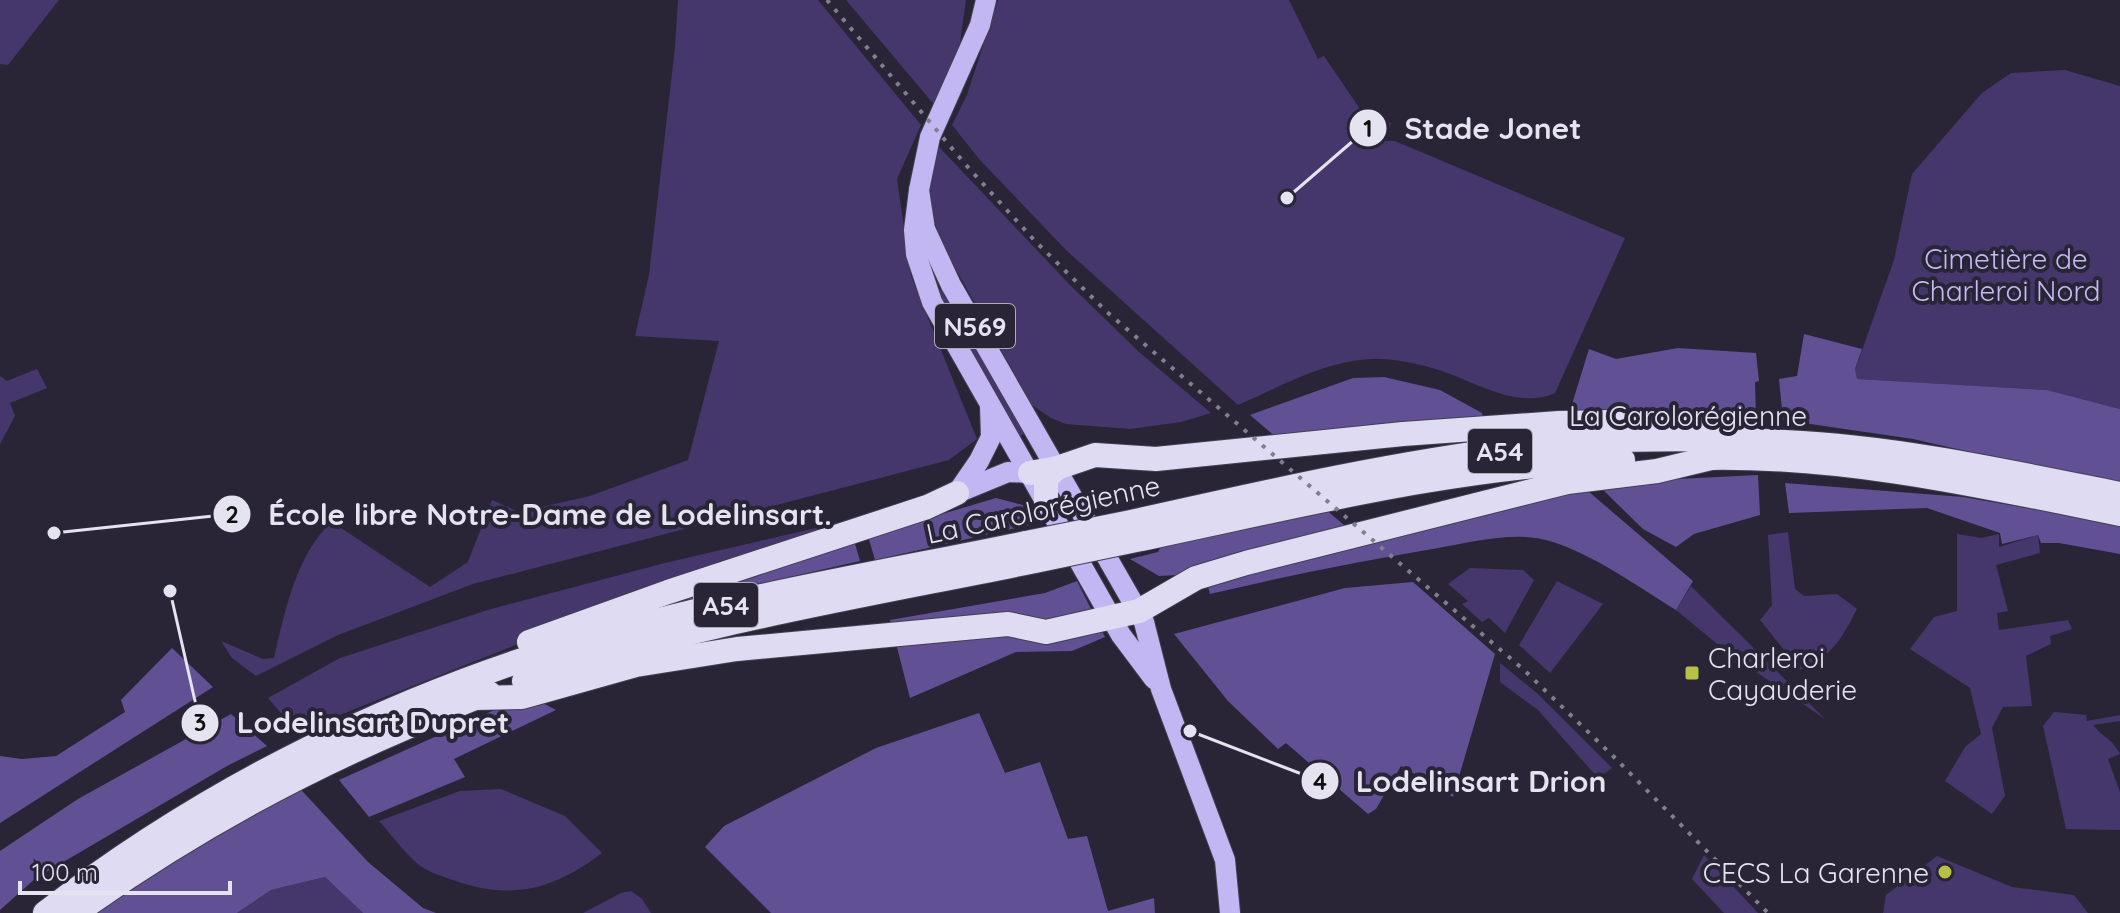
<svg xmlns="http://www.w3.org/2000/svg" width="2120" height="913" viewBox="0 0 2120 913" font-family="Quicksand,sans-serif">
  <rect width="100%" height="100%" fill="#292537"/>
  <g fill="#45376c">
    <polygon points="0,0 59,0 8,65 0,64"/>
    <path d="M678 0H818L921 125 897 179 911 276 977 439 949 460 473 584 338 635 256 676 232 658 221 641 263 659 274 658C284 614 297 552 332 522L430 587 468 562 492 500 519 512 590 496 688 460 719 341 635 336 649 275 675 47Z"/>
    <polygon points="846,0 966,0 959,49 937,108"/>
    <path d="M998 0H1289L1318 59 1324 56 1360 109 1391 123 1385 141H1395L1625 238 1555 393C1515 411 1470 378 1432 368 1414 363 1389 358 1371 359 1324 361 1280 387 1238 405L1066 250 980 160 952 125 967 95Z"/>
    <polygon points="2065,70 2120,86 2120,409 2047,390 1856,379 1855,370 1894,260 1912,174 1982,93 2011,73"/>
    <polygon points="939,147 1070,285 1139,352 1211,413 1181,422 1130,429 1066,424 1051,418 1032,405 940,241 926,191"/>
    <polygon points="939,289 944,290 1027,432 1019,437 937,291"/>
    <polygon points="37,369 47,388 10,403 15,416 0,444 0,376 7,381"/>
    <polygon points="842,522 712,567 297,732 268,698 340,658 491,609 665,563"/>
    <path d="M1788 532 1795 589 1804 596 1837 594 1857 609C1839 643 1835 652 1800 670L1760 620 1772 605 1768 535Z"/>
    <polygon points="1957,534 1981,538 1999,534 1999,547 2038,535 2040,553 1996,565 2008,611 1997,613 1999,630 2068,620 2072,629 2050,636 2051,644 2026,656 2032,706 2003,707 1992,728 2005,796 1992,814 1945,781 1965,747 1981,734 1970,688 1910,649 1934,617 1957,611"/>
    <polygon points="1470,568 1523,570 1534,580 1505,633 1489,618 1482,622 1462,604 1468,601 1448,584"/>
    <polygon points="1557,581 1603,604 1550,673 1519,645"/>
    <polygon points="1691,586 1825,719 1727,652 1676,610"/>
    <polygon points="1500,663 1538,694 1612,768 1598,778 1538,710 1500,682"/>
    <path d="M2054 712 2086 715 2087 721 2120 715V721L2093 725C2103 738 2111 737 2120 754L2108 759 2120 792V830L2066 829 2043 726Z"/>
    <path d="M501 789 565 816 602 853C552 891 509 901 450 879 443 876 434 874 427 870 411 862 392 835 379 821L460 791Z"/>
    <polygon points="1704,855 1758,913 1724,913 1692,879"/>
    <polygon points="1937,856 2012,887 2074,895 2088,913 1883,913 1886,895"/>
    <polygon points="325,877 363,913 237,913 271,890"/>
    <polygon points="631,891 642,899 651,913 583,913 621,893"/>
  </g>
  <g fill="#615094">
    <polygon points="1804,334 1862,349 1855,369 1857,379 2047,390 2120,409 2120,486 1913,439 1783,420 1779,379 1797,376"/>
    <polygon points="1678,348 1756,353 1759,381 1755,382 1756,418 1568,417 1589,349 1616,359"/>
    <polygon points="1384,377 1440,390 1482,413 1483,422 1278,439 1250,415 1353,378"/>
    <polygon points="1758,475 1760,515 1694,534 1676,547 1643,529 1596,483"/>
    <polygon points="1785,483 1963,497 2120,524 2120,554 2059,543 2041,543 2038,535 2002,544 2000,533 1927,508 1789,513"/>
    <path d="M1588 491 1693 581 1676 610C1637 586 1596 556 1553 542 1517 530 1474 542 1438 548 1361 561 1286 576 1210 594L1207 583 1524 497Z"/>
    <polygon points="996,498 1027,506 1034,524 875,560 868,536"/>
    <polygon points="1325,509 1350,530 1177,575 1159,576 1130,559 1158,552 1164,541"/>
    <polygon points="854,540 860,561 688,600 685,595"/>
    <polygon points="1077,581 1105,637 1072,651 1016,652 910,698 890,620 1045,593"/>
    <polygon points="1413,582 1495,654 1453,797 1401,766 1376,809 1368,814 1286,743 1278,749 1228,701 1174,634 1345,588"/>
    <polygon points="172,648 213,687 0,823 0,756 22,759 56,756 125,712 121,700"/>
    <polygon points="528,695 556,710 454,759 465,777 369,817 339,780"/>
    <polygon points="979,713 1005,773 1040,762 1068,839 1087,836 1108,911 1154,898 1155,913 771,913 705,847 724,826 876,748"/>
    <polygon points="231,714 267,746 227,766 36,878 0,910 0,851 78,799"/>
    <polygon points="292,780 368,862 423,908 436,913 363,913 325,877 271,890 237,913 78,913"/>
  </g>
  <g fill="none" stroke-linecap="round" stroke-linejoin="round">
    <defs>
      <g id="primary">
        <polyline points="986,0 980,25 930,137 919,190 914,230 916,254 932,302 1121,635 1154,679"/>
        <polyline points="919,190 925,229 951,285 1144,622 1161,689 1225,860 1230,913"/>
        <polyline points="957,493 979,461 991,437 990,407"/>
        <polyline points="957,493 1008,472 1030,473"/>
      </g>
      <g id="highway">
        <path d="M1700 458C1841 454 1983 486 2120 514"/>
        <polyline points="1030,473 1057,468 1095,455 1156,459 1403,434 1559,423 1662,421 1746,424"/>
        <polyline points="1046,501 1046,478 1057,468"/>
        <path d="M1131 522C1261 493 1392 463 1524 447 1610 437 1698 438 1785 442 1897 447 2010 472 2120 494"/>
        <path d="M1141 539C1299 506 1460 465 1623 460"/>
        <polyline points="529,642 668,592 927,507 957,493"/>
        <path d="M524 681C689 624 864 596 1035 561"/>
        <polyline points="474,698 522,697 636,665 737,649 1008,624 1046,632 1139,611 1196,578 1246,563 1567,482 1657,471 1715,457"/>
        <path d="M45 913C209 786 401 692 600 636 740 596 884 572 1026 543"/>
        <path d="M76 913C179 839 288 778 405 728 433 716 460 703 489 693"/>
      </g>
    </defs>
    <use href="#primary" stroke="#434051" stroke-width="22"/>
    <use href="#highway" stroke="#434051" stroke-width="26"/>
    <use href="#primary" stroke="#c2b6f3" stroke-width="20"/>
    <use href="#highway" stroke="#dfdbf3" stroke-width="24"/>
    <polyline stroke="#817e8e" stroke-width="4" stroke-dasharray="4 8" stroke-linecap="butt" points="827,0 966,165 1035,241 1107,312 1524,670 1614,757 1768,913"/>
    <defs>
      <g id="highway-bridge">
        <polyline points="1026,543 1131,522"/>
        <polyline points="1035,561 1141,539"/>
      </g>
    </defs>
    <use href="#highway-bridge" stroke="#434051" stroke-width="26" stroke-linecap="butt"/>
    <use href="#highway-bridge" stroke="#dfdbf3" stroke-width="24"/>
  </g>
  <g fill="#b8c147" stroke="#292537" stroke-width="3">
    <rect x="1684" y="665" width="16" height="16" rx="4"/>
    <circle cx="1945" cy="872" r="8"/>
  </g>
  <g text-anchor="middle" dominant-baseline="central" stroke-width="8" stroke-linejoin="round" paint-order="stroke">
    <g fill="#292537" stroke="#adaab8" stroke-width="2">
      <rect x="935" y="304" width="80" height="44" rx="6"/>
      <rect x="1468" y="429" width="64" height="44" rx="6"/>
      <rect x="694" y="583" width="64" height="44" rx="6"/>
    </g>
    <g font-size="26" font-weight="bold" fill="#e5e3f0">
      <text x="975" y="326">N569</text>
      <text x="1500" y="451">A54</text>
      <text x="726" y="605">A54</text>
    </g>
    <g font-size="28" fill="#c5baf5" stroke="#292537">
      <text x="2006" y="258">Cimetière de<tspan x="2006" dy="32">Charleroi Nord</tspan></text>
    </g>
    <g font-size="28" fill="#e5e3f0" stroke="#292537">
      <text x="1688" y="415">La Carolorégienne</text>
      <text transform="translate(1043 509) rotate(-12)">La Carolorégienne</text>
    </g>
    <g font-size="28" fill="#e5e3f0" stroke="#292537" text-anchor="start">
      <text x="1708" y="657">Charleroi<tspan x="1708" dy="32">Cayauderie</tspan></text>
      <text x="1929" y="872" text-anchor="end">CECS La Garenne</text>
    </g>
  </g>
  <path fill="none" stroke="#e5e3f0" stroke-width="3" d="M1287 198L1368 128M54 533L232 514M170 591L200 723M1190 731L1320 781"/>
  <g fill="#e5e3f0" stroke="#292537" stroke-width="3">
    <circle cx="1287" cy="198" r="8"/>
    <circle cx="54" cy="533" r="8"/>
    <circle cx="170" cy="591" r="8"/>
    <circle cx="1190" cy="731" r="8"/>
    <circle cx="1368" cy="128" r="20"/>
    <circle cx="232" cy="514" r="20"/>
    <circle cx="200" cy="723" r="20"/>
    <circle cx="1320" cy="781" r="20"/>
  </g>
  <g font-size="24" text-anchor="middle" font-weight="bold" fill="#111">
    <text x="1368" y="137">1</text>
    <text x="232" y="523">2</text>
    <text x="200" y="731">3</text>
    <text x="1320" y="790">4</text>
  </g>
  <g font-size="30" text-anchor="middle" font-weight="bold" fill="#e5e3f0" stroke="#292537" stroke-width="8" stroke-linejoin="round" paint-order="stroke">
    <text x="1493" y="139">Stade Jonet</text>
    <text x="550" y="525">École libre Notre-Dame de Lodelinsart.</text>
    <text x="373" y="733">Lodelinsart Dupret</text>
    <text x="1481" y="792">Lodelinsart Drion</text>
  </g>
  <path d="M20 881v12h210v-12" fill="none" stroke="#e5e3f0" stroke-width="4"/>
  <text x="32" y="881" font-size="24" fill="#e5e3f0" stroke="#292537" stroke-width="6" paint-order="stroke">100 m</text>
</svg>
